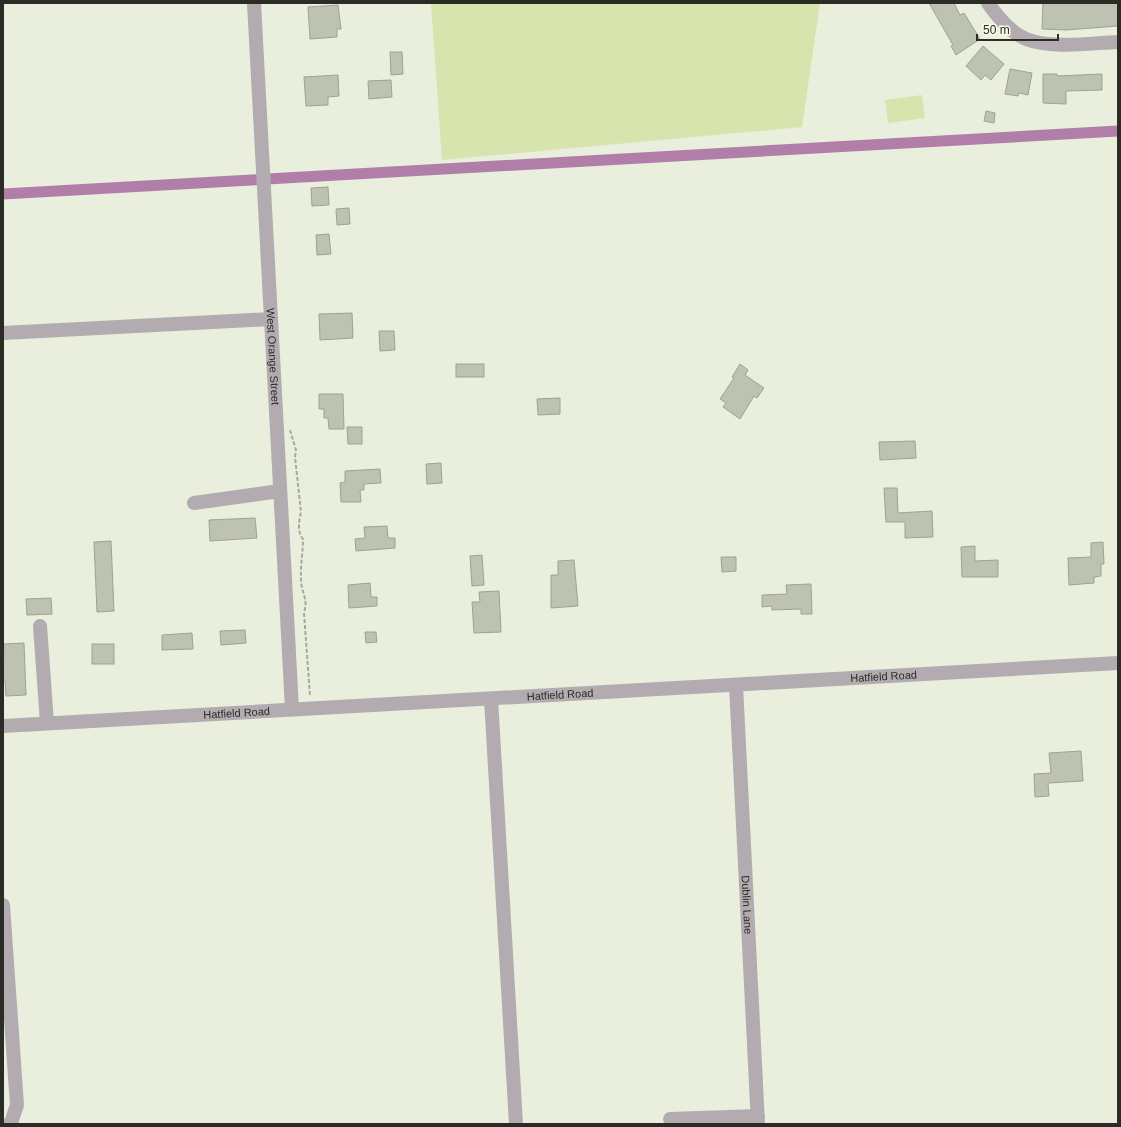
<svg xmlns="http://www.w3.org/2000/svg" width="1121" height="1127" viewBox="0 0 1121 1127" font-family="Arial,sans-serif">
  <rect width="100%" height="100%" fill="#e9eedd"/>
  <g fill="#d7e4ae">
    <polygon points="431,3 820,3 802,127 442,160"/>
    <polygon points="922,95 925,118 888,123 885,100"/>
  </g>
  <g fill="none" stroke-linecap="round" stroke-linejoin="round">
    <polyline stroke="#b17eaa" stroke-width="11" points="3,194 1118,131"/>
  </g>
  <g fill="#bec2b2" stroke="#9ea293">
    <polygon points="929,3 954,3 960,15 964,13 980,39 956,55 951,46 953,45"/>
    <polygon points="1043,3 1118,3 1118,26 1066,30 1042,29"/>
    <polygon points="338,5 341,29 337,29 337,37 310,39 308,7"/>
    <polygon points="983,46 1004,64 991,80 985,75 981,80 966,66"/>
    <polygon points="390,52 402,52 403,74 391,75"/>
    <polygon points="1010,69 1032,73 1028,95 1019,93 1018,96 1005,94"/>
    <polygon points="1043,74 1057,74 1057,76 1102,74 1102,90 1066,91 1066,104 1043,103"/>
    <polygon points="338,75 339,96 328,97 328,105 306,106 304,77"/>
    <polygon points="391,80 392,97 369,99 368,81"/>
    <polygon points="986,111 995,113 994,123 984,121"/>
    <polygon points="328,187 329,205 312,206 311,188"/>
    <polygon points="349,208 350,224 337,225 336,209"/>
    <polygon points="329,234 331,254 317,255 316,235"/>
    <polygon points="352,313 353,338 320,340 319,314"/>
    <polygon points="379,331 394,331 395,350 380,351"/>
    <rect x="456" y="364" width="28" height="13"/>
    <polygon points="740,364 748,370 745,375 764,388 757,398 754,396 740,419 723,407 726,403 720,399 734,378 732,377"/>
    <polygon points="319,394 343,394 344,429 329,429 328,418 324,418 324,409 319,409"/>
    <polygon points="560,398 560,414 538,415 537,399"/>
    <polygon points="347,427 362,427 362,444 348,444"/>
    <polygon points="915,441 916,458 880,460 879,442"/>
    <polygon points="441,463 442,483 427,484 426,464"/>
    <polygon points="380,469 381,483 364,484 364,490 360,490 361,502 341,502 340,483 345,482 345,471"/>
    <polygon points="884,488 897,488 898,513 932,511 933,537 905,538 905,522 886,522"/>
    <polygon points="255,518 257,538 210,541 209,520"/>
    <polygon points="387,526 388,538 395,538 395,548 356,551 355,539 365,538 364,527"/>
    <polygon points="111,541 114,611 97,612 94,542"/>
    <polygon points="1103,542 1104,564 1101,564 1101,576 1094,577 1094,583 1069,585 1068,558 1091,557 1091,543"/>
    <polygon points="975,546 975,561 998,560 998,577 962,577 961,547"/>
    <polygon points="482,555 484,585 472,586 470,556"/>
    <polygon points="721,557 736,557 736,571 722,572"/>
    <polygon points="574,560 578,606 551,608 551,575 558,575 558,561"/>
    <polygon points="370,583 371,597 377,597 377,606 349,608 348,585"/>
    <polygon points="811,584 812,614 801,614 801,609 772,610 772,606 762,607 762,595 787,594 786,585"/>
    <polygon points="499,591 501,632 474,633 472,602 480,602 479,592"/>
    <polygon points="51,598 52,614 27,615 26,599"/>
    <polygon points="245,630 246,643 221,645 220,631"/>
    <polygon points="365,632 376,632 377,642 366,643"/>
    <polygon points="192,633 193,649 162,650 162,635"/>
    <polygon points="24,643 26,695 6,696 5,681 3,681 4,644"/>
    <rect x="92" y="644" width="22" height="20"/>
    <polygon points="1081,751 1083,781 1048,783 1049,796 1035,797 1034,774 1051,773 1049,753"/>
  </g>
  <g fill="none" stroke-linecap="round" stroke-linejoin="round">
    <path stroke="#a5a99c" stroke-width="2" stroke-dasharray="4 2" stroke-linecap="butt" d="M290 430 296 450 295 457 301 512C299 520 297 533 303 539 303 555 299 572 302 588 305 599 307 601 304 613L310 696"/>
    <g stroke="#b2acb1" stroke-width="14">
      <path id="s1" d="M254 3 292 709"/>
      <path d="M988 3C997 16 1011 33 1026 39 1051 49 1091 43 1118 42"/>
      <polyline points="3,333 271,319"/>
      <polyline points="194,503 280,491"/>
      <polyline points="40,626 47,723"/>
      <path id="s2" d="M736 685 758 1124"/>
      <polyline points="491,699 516,1124"/>
      <path id="s3" d="M3 726 1118 663"/>
      <polyline points="3,905 17,1105 11,1123 9,1124"/>
      <polyline points="670,1119 758,1116"/>
    </g>
  </g>
  <g text-anchor="middle" dominant-baseline="central" stroke-width="3" stroke-linejoin="round" paint-order="stroke">
    <g font-size="11" fill="#2a2c25" stroke="#f6fbea">
      <text stroke="none"><textPath href="#s1" startOffset="354">West Orange Street</textPath></text>
      <text stroke="none"><textPath href="#s3" startOffset="882">Hatfield Road</textPath></text>
      <text stroke="none"><textPath href="#s3" startOffset="558">Hatfield Road</textPath></text>
      <text stroke="none"><textPath href="#s3" startOffset="234">Hatfield Road</textPath></text>
      <text stroke="none"><textPath href="#s2" startOffset="220">Dublin Lane</textPath></text>
    </g>
  </g>
  <rect width="1121" height="1127" fill="none" stroke="#2a2c25" stroke-width="8"/>
  <path d="M977 34v6h81v-6" fill="none" stroke="#2a2c25" stroke-width="2"/>
  <text x="983" y="34" font-size="12" fill="#2a2c25" stroke="#f6fbea" stroke-width="3" paint-order="stroke">50 m</text>
</svg>
